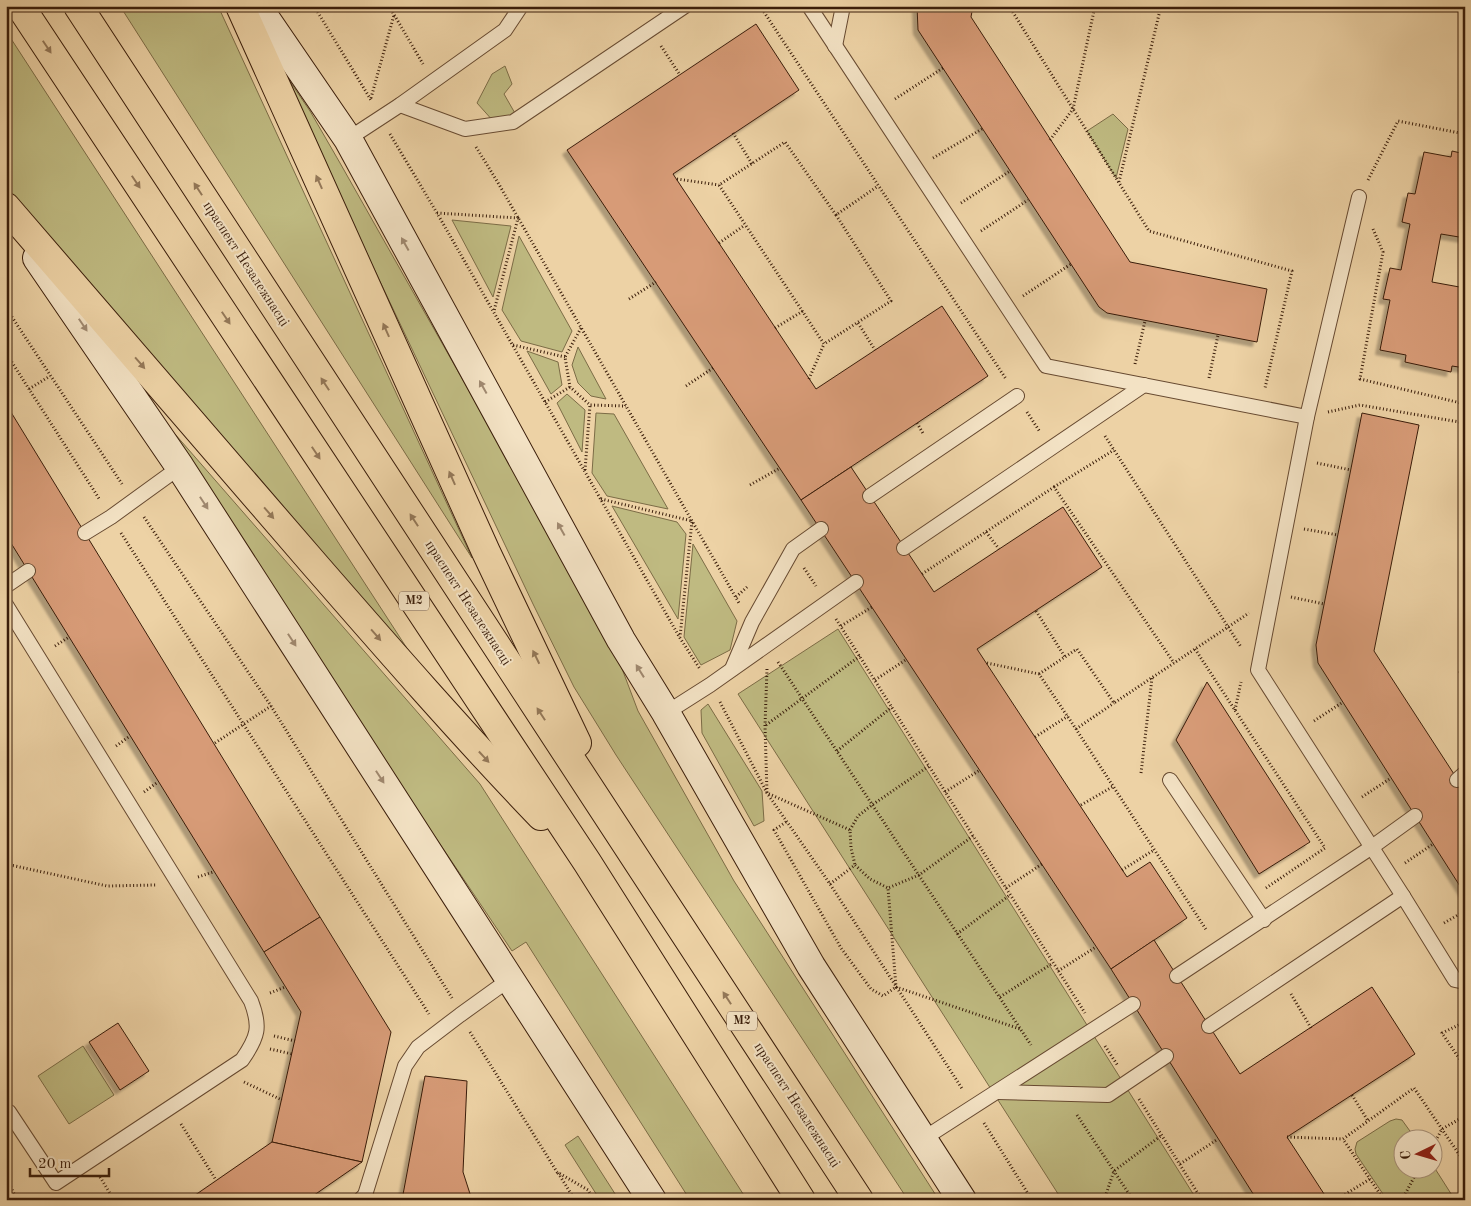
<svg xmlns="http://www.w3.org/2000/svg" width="1471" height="1206" viewBox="0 0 1471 1206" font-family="'Old Standard TT',serif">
  <defs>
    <filter id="shadow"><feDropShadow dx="-4.5" dy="4.5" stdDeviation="1" flood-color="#0004"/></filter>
  </defs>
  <rect width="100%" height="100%" fill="#edd2a5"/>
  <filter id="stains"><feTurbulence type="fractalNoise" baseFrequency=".004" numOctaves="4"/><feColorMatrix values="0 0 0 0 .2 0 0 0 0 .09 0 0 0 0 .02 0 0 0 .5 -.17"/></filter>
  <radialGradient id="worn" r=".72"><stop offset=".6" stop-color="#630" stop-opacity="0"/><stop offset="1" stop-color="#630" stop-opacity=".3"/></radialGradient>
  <g fill="#bfba81" stroke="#7c6c46">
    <polygon points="120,6 218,6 472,558"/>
    <polygon points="6,31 425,676 12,194 6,185"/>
    <polygon points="274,58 310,111 340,163 613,645 638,711 734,881 939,1200 908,1200 616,755 574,687 533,604"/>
    <polygon points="505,66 512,84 504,94 516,115 494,122 477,103 492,74"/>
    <polygon points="1113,114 1128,129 1116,178 1087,131"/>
    <polygon points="452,220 511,226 493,297"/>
    <polygon points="519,236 572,331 562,352 521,341 502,310"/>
    <polygon points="578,347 606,399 591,396 578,383 572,365"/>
    <polygon points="527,351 558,362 562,385 551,394"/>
    <polygon points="127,379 480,784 747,1200 690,1200 526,942 512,951"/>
    <polygon points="567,394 585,410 582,452 557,403"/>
    <polygon points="596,413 614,414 668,509 607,496 592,473"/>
    <polygon points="612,506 677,522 686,534 678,619"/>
    <polygon points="693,544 737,621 730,650 701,665 684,637"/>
    <polygon points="838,629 1197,1200 1062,1200 738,694"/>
    <polygon points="708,704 762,791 764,821 754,826 702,733 701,710"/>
    <polygon points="83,1046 114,1095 69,1124 38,1076"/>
    <polygon points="1396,1119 1402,1120 1415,1138 1404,1138 1404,1168 1434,1168 1434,1167 1455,1200 1387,1200 1356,1154 1355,1149 1357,1142 1390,1121"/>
    <polygon points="578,1136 619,1200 600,1200 565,1145"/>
  </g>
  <g fill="#d79b77" stroke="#3a1d0a" filter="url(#shadow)">
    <polygon points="917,6 973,6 971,17 1130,262 1267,289 1257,342 1107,313 1099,307 918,30"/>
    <polygon points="756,24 799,90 673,174 816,389 942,306 988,376 801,500 567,150"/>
    <polygon points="1452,151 1465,154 1465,238 1441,234 1432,282 1465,288 1465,368 1452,366 1451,372 1405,362 1406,355 1380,350 1390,300 1383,299 1390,268 1401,270 1410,224 1402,222 1408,193 1415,194 1424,152 1451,157"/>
    <polygon points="6,404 320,917 264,952 6,535"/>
    <polygon points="1362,413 1419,425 1374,651 1465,791 1465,894 1318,663 1316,645"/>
    <polygon points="851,467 934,592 1063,507 1102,567 977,649 1127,877 1150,862 1187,918 1111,969 801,500"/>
    <polygon points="1207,682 1310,842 1259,874 1176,740"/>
    <polygon points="320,917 391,1032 362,1162 272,1142 301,1012 264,952"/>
    <polygon points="1154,940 1240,1074 1372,987 1415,1054 1287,1137 1328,1200 1257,1200 1111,969"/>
    <polygon points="118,1023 149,1071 120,1090 89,1042"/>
    <polygon points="425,1076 467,1081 463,1172 472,1200 402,1200"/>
    <polygon points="272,1142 362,1162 307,1200 188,1200"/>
  </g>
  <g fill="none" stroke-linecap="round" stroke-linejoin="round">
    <defs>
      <g id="lane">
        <polyline points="809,6 1046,366 1307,417"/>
        <polyline points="835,46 843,6"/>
        <polyline points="400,105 465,129 513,122 685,6"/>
        <polyline points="348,139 400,105 505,30 521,6"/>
        <polyline points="1359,197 1307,417 1258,670 1403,896 1455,980 1465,982"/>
        <polyline points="870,496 1017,396"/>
        <polyline points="85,533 111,517 180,467"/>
        <polyline points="904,548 1144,385"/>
        <polyline points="6,586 28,571"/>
        <path d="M6 605 251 1001C261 1027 258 1037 242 1060L56 1183 9 1112H6"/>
        <polyline points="732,669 752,622 793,549 821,529"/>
        <polyline points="666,713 710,685 856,582"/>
        <polyline points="1170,780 1264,920"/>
        <polyline points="1457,780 1465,773"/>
        <polyline points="1177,976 1372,847 1415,816"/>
        <polyline points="1209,1026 1403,896"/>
        <polyline points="998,1092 1108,1095 1166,1056"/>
        <polyline points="923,1139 1133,1004"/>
        <polyline points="360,1200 365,1195 405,1066 418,1047 460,1015 510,979"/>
      </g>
      <g id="secondary">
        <polyline points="257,6 348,139 621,640 666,713 811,966 962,1200"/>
        <polyline points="37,258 180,467 652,1200"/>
      </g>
      <g id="highway">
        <polyline points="20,6 587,862 801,1200"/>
        <polyline points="78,6 859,1200"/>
        <polyline points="240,6 486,552 577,743"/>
        <path d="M6 207C109 326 211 446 315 565 389 650 463 735 541 816"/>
      </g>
    </defs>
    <use href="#lane" stroke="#674a31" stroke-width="16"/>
    <use href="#secondary" stroke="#3a1d0a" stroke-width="30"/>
    <use href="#highway" stroke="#3a1d0a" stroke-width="30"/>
    <g stroke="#3a1d0a" stroke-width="3" stroke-dasharray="1 2.5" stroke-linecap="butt">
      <polyline points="314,6 371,100"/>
      <polyline points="389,6 423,64"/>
      <polyline points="760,6 1006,379"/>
      <polyline points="1009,6 1149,231 1292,271 1265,388"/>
      <polyline points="661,46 680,75"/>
      <polyline points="371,98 394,15"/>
      <polyline points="895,99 943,68"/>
      <polyline points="733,133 752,164"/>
      <polyline points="390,134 437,213 680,638 700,669"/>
      <polyline points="1050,140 1073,109 1095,6"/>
      <polyline points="476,147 497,181 739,603"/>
      <polyline points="933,158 982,129"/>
      <polyline points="677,179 719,185"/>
      <polyline points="1368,180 1398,121 1465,134"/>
      <polyline points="1119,182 1161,6"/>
      <polyline points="961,203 1010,171"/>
      <polyline points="437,213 518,218 494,311"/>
      <polyline points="836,215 785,142 719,185 824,344 891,301 836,215 878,186"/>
      <polyline points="1373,229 1383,252 1360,379 1465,404"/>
      <polyline points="981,231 1028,200"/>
      <polyline points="719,243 745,225"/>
      <polyline points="1023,296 1071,264"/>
      <polyline points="629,299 656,282"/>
      <polyline points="6,308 122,484"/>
      <polyline points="858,323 875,350"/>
      <polyline points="581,328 565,357 570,387 590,405 626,406"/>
      <polyline points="775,328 803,311"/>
      <polyline points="513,345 565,357"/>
      <polyline points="6,353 100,500"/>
      <polyline points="1135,364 1145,321"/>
      <polyline points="1209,378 1218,335"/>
      <polyline points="809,379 824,344"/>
      <polyline points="686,386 713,368"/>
      <polyline points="29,389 50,376"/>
      <polyline points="545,402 570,387"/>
      <polyline points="1027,412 1040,432"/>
      <polyline points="1328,412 1360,405 1465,423"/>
      <polyline points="917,423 924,435"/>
      <polyline points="1105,436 1241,647"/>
      <polyline points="1317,463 1351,470"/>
      <polyline points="585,470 590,405"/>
      <polyline points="750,485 780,468"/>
      <polyline points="1054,487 1114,450"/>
      <polyline points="601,499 692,521 680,637"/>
      <polyline points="144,517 271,706 452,998"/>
      <polyline points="1304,529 1338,535"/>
      <polyline points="986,532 999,549"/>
      <polyline points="121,533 429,1014"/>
      <polyline points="804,568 816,586"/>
      <polyline points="922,574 1054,487 1174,663"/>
      <polyline points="736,597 747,587"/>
      <polyline points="1291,597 1324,604"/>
      <polyline points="1036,611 1065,657"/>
      <polyline points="836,619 1085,1013"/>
      <polyline points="841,626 872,607"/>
      <polyline points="55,646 69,637"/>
      <polyline points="1195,649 1325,848 1266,888"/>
      <polyline points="1465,655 1460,672 1465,681"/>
      <polyline points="778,662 1031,1045"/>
      <polyline points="987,663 1039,674 1076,729 1207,931"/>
      <polyline points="767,669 765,726 767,793 850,830 851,848 855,865"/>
      <polyline points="1039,674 1077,649 1114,703 1249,613"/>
      <polyline points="875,680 907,659"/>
      <polyline points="720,702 767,793 830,884 963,1090"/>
      <polyline points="1235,710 1241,682"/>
      <polyline points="1314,721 1343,702"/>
      <polyline points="766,725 860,656"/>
      <polyline points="1076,729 1114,703"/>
      <polyline points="1035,737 1068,716"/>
      <polyline points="215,743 271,706"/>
      <polyline points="116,746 130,736"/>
      <polyline points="837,751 892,707"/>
      <polyline points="1141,773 1152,678"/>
      <polyline points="144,792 158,782"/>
      <polyline points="945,792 980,770"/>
      <polyline points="1362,797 1391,778"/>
      <polyline points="1081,805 1114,786"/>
      <polyline points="786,822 774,830 841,948 871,989 883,996 896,987"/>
      <polyline points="850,830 858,816 872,805 929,766"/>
      <polyline points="973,836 919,875 888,888 896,987 1020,1029"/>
      <polyline points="1405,863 1433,844"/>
      <polyline points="6,864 107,886 156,885"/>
      <polyline points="1122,870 1154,850"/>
      <polyline points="198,877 213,872"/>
      <polyline points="830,884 855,865 870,879 888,888"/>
      <polyline points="1006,888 1042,864"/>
      <polyline points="1444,923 1465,911"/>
      <polyline points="957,934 1010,895"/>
      <polyline points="1058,971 1096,947"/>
      <polyline points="270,993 285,987"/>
      <polyline points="1291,994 1311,1028"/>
      <polyline points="1000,997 1053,963"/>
      <polyline points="1465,1022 1442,1033 1465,1067"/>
      <polyline points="470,1032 557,1172 588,1190 594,1200"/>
      <polyline points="274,1036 295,1041"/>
      <polyline points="1105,1046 1118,1066"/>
      <polyline points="270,1049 292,1054"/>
      <polyline points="244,1082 282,1100"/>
      <polyline points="1352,1095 1368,1121"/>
      <polyline points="1139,1099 1202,1200"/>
      <polyline points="1077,1115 1133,1200"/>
      <polyline points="984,1123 1032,1200"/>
      <polyline points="181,1124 216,1180"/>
      <polyline points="1287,1137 1343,1139"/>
      <polyline points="1434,1144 1442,1129 1465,1116"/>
      <polyline points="1180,1164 1218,1139"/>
      <polyline points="558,1173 575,1200"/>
      <polyline points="6,1177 17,1200"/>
      <polyline points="100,1177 114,1200"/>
      <polyline points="1104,1200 1114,1171 1162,1135"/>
      <polyline points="1336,1200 1370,1179"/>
      <polyline points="1384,1200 1343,1139 1414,1088 1465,1163"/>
      <polyline points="1402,1200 1419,1168"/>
    </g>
    <use href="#lane" stroke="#f3e2c4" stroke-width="14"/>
    <use href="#secondary" stroke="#f3e2c4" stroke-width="28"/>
    <use href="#highway" stroke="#edd2a5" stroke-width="28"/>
  </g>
  <defs><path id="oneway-solid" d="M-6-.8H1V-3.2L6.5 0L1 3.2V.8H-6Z" transform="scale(1.25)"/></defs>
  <g fill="#947858">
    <use href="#oneway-solid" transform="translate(47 47) rotate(56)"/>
    <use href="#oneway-solid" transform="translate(136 182) rotate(56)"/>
    <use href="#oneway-solid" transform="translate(319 182) rotate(-114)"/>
    <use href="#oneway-solid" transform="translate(198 189) rotate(-123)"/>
    <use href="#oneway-solid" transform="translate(226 318) rotate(56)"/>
    <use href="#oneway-solid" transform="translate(386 330) rotate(-114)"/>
    <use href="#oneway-solid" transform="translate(140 363) rotate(49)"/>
    <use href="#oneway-solid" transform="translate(325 384) rotate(-123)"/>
    <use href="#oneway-solid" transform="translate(316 453) rotate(56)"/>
    <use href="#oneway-solid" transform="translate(452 478) rotate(-114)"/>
    <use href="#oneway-solid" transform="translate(269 513) rotate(49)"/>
    <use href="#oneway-solid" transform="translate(414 520) rotate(-123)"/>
    <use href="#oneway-solid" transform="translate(376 635) rotate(49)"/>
    <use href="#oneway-solid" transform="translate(536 657) rotate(-116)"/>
    <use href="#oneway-solid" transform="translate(541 714) rotate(-123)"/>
    <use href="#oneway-solid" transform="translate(484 757) rotate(47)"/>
    <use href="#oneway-solid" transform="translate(727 998) rotate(-123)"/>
  </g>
  <g fill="#a08970">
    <use href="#oneway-solid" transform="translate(405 244) rotate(-119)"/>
    <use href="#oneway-solid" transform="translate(83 325) rotate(56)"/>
    <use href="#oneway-solid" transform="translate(483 387) rotate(-119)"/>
    <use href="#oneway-solid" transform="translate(204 503) rotate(57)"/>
    <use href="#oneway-solid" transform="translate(561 529) rotate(-119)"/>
    <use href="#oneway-solid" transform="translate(292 640) rotate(57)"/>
    <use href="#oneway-solid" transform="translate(640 671) rotate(-122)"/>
    <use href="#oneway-solid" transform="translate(380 777) rotate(57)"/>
  </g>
  <g text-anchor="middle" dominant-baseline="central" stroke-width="4" stroke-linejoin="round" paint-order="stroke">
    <g fill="#f3e2c4" stroke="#725842" stroke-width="1">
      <rect x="399" y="591.5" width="30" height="19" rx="4"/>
      <rect x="727" y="1011.5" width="30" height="19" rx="4"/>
    </g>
    <g font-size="12" font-weight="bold" fill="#3a1d0a">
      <text x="414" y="601">М2</text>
      <text x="742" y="1021">М2</text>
    </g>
    <g font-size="14" fill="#3a1d0a" stroke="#f3e2c4">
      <text transform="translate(246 264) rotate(57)">праспект Незалежнасці</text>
      <text transform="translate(468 603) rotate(57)">праспект Незалежнасці</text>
      <text transform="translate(797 1105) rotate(57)">праспект Незалежнасці</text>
    </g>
  </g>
  <rect width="1471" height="1206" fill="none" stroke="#edd2a5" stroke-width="25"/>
  <rect x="8" y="8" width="1456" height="1191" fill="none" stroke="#3a1d0a" stroke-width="2.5"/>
  <rect x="12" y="12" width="1446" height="1181" fill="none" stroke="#3a1d0a"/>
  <g transform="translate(1418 1154) rotate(265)"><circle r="24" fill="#f3e2c4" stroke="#a9937a"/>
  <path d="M0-4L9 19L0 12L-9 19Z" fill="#8f2418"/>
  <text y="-8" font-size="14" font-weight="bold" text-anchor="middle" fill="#3a1d0a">С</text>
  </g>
  <path d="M30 1168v8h79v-8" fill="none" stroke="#3a1d0a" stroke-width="2.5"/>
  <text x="38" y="1168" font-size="15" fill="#3a1d0a" stroke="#f3e2c4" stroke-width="4" paint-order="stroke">20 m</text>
  <rect width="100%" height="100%" filter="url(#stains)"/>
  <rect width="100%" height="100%" fill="url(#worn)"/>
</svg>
